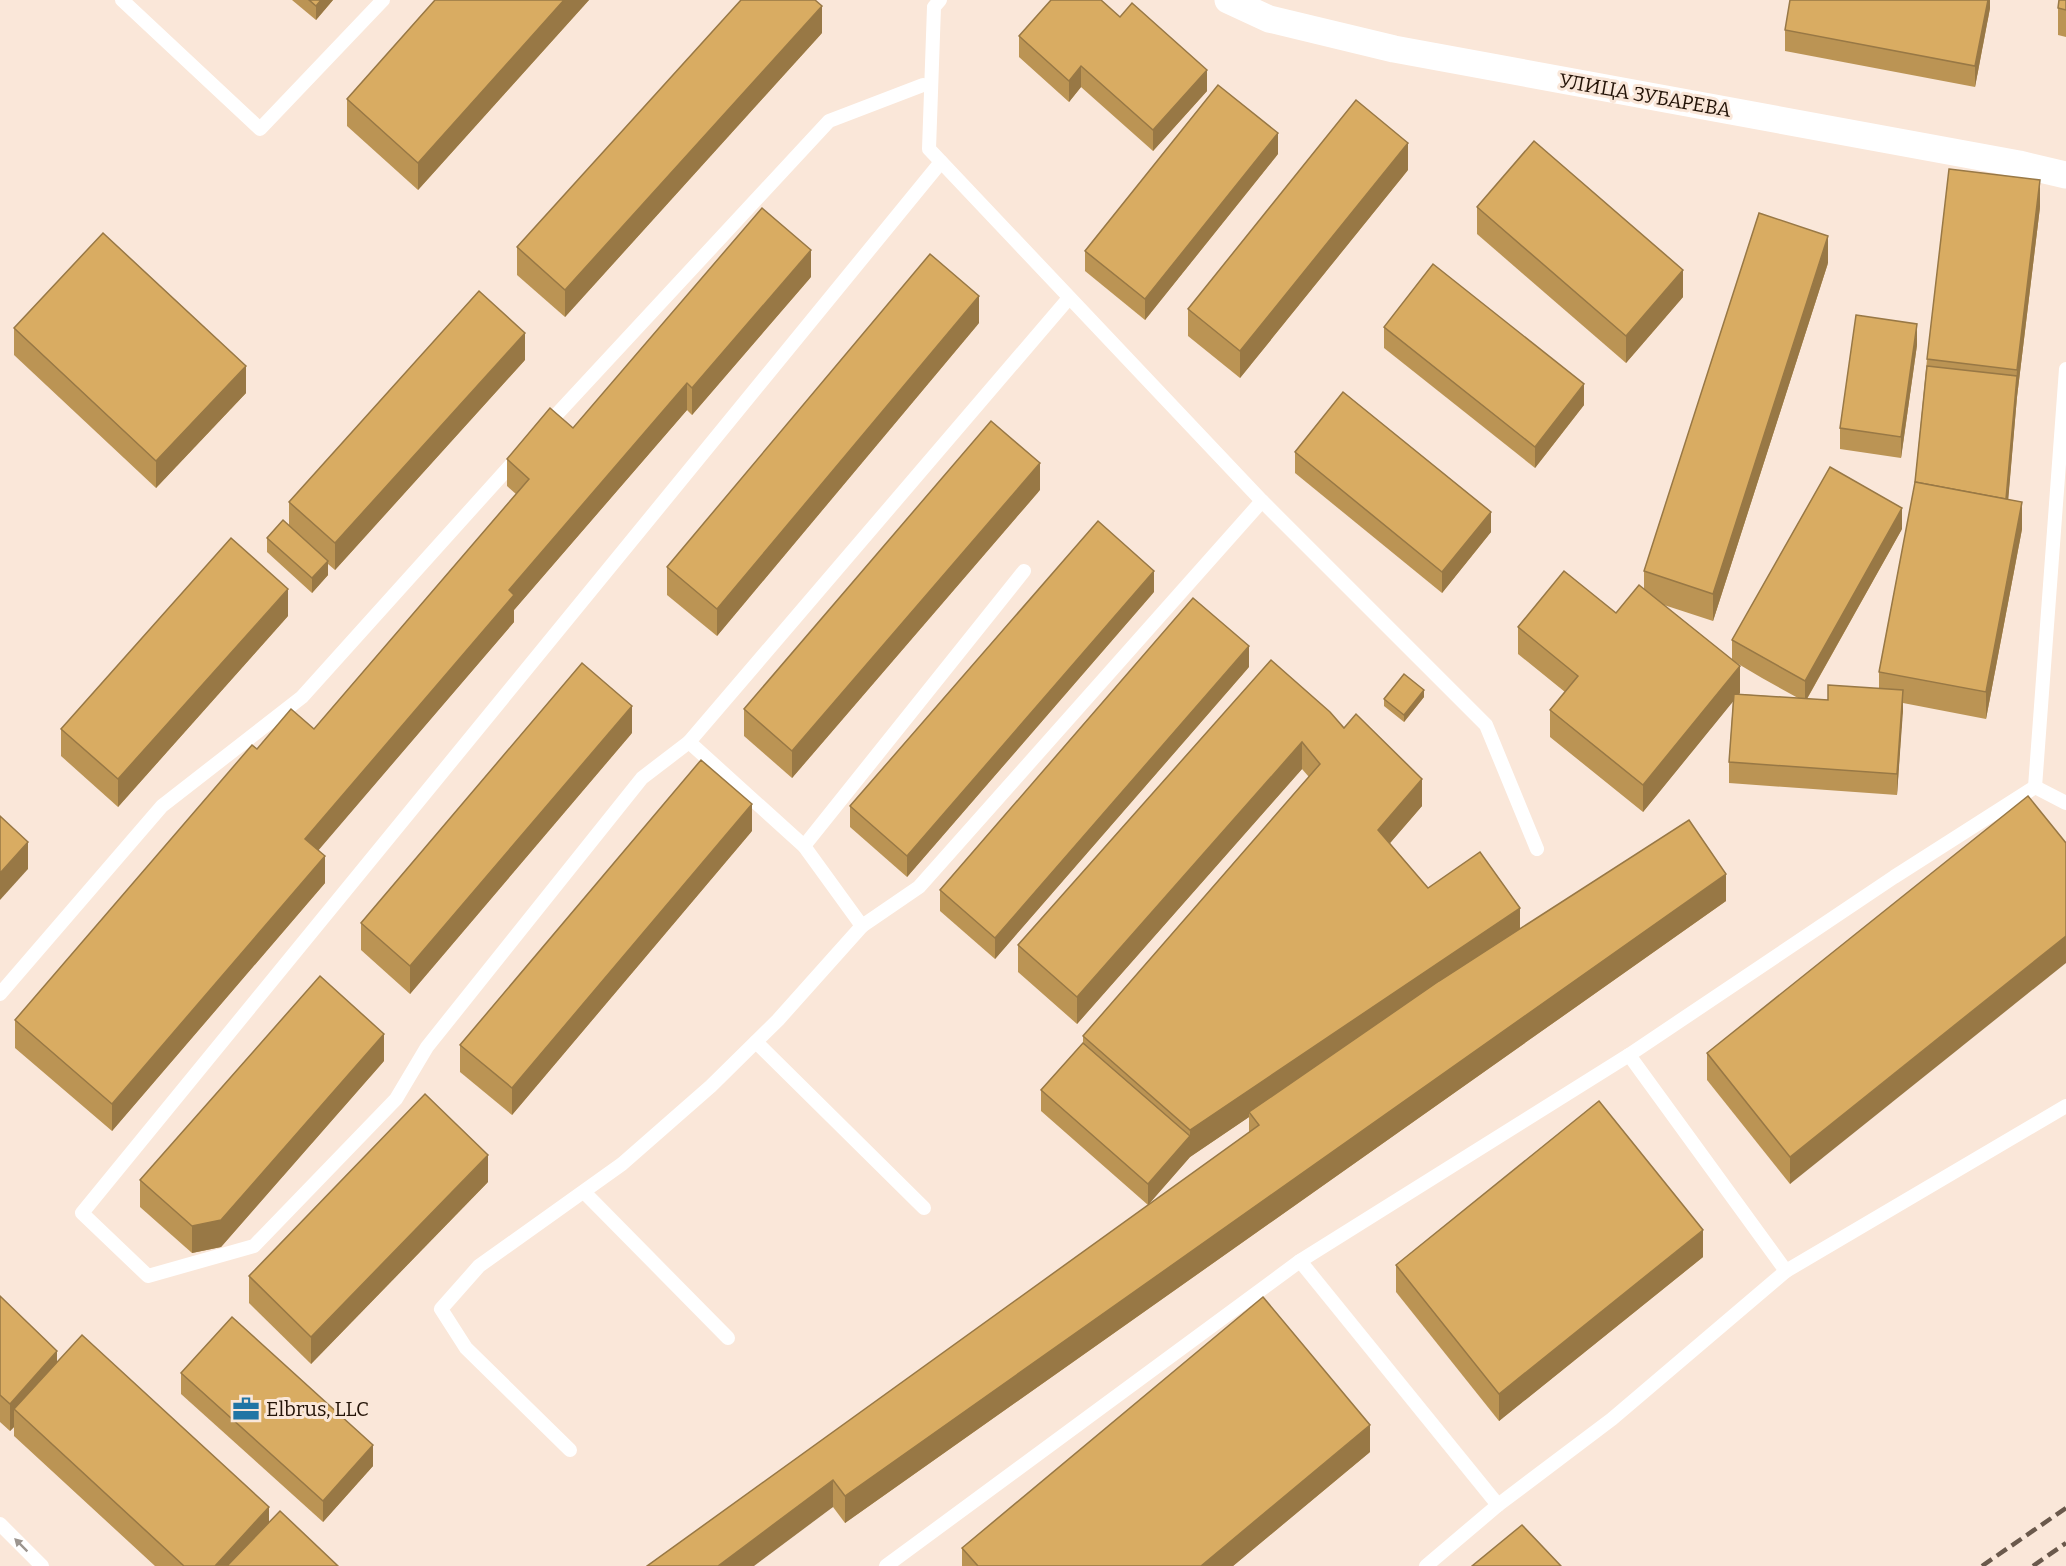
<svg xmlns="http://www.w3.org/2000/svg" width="2066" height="1566" viewBox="0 0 2066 1566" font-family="Bitter,serif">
  <rect width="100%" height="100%" fill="#fae7d9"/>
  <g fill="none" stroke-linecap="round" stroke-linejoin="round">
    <g stroke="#fff" stroke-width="14">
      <polyline points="122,0 260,129 383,0"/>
      <polyline points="940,0 934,7 929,149 1262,501 1486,725 1537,849"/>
      <polyline points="546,426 829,121 923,85"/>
      <polyline points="689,742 642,778 427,1047 396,1099 254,1246 148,1276 82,1213 941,162"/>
      <polyline points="2035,787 2066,369"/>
      <polyline points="2035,787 2066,803"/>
      <polyline points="804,846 1024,571"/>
      <polyline points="862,926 919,887 1262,501"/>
      <polyline points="0,994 162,806 302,697 519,456"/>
      <polyline points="756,1042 924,1208"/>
      <polyline points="1629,1055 1786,1271"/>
      <polyline points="584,1192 728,1338"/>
      <polyline points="1300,1261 1498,1505"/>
      <polyline points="570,1450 466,1348 441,1309 479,1266 622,1164 711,1086 778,1020 862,926 804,846 689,742 1069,298"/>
      <polyline points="0,1524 42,1566"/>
      <polyline points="886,1566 1300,1261 1629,1055 1894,877 2035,787"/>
      <polyline points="1426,1566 1498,1505 1612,1419 1786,1271 2066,1106"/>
    </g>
    <polyline stroke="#fff" stroke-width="27" points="1228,0 1269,19 1394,49 2019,164 2066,175"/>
    <g stroke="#6a594c" stroke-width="4.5" stroke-dasharray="12 6" stroke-linecap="butt">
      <polyline points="1982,1566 2066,1508"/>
      <polyline points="2033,1566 2066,1543"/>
    </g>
  </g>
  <g fill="#bb9454" fill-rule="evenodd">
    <polygon points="292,0 333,0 316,20"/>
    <polygon points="435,0 589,0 418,190 347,126 347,99"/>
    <polygon points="1990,0 1990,8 1975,87 1785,51 1785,30"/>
    <polygon points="2066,0 2066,37 2058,35 2058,8"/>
    <polygon points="1120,17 1207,91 1153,151 1081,87 1069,102 1019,57 1019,36"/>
    <polygon points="822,33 565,317 517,275 517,247"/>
    <polygon points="1278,154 1145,320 1085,271 1085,251"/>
    <polygon points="1408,170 1240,378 1188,336 1188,309"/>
    <polygon points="1477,207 1683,297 1626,363 1477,234"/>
    <path d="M2040 207 2017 397 2008 499 2022 529 1986 719 1903 703 1897 795 1729 783V762L1733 701 1643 812 1550 737V710L1565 692 1518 654V627L1616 613 1644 588V571L1828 263 1713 621 1664 605 1732 660V640L1902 529 1807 699 1828 700 1879 689V672L1915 482 1927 359ZM1735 662 1762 678 1798 698 1739 694 1740 693Z"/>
    <polygon points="811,277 692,415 687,410 514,610 514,622 318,850 325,883 112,1131 15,1048 15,1020 257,749 314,729 516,494 507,486 507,459 573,428"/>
    <polygon points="979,323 717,636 667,595 667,567"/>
    <polygon points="1384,327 1584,405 1535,468 1384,348"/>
    <polygon points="14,328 246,393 156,488 14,355"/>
    <polygon points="1917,345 1901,458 1840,449 1840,428"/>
    <polygon points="525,360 335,570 328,564 328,575 312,593 267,552 267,538 289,526 289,502"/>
    <polygon points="1295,452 1491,532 1442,593 1295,473"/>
    <polygon points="1040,490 792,778 744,736 744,709"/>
    <polygon points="1154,592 907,877 850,827 850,806"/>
    <polygon points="288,616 118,807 61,756 61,729"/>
    <polygon points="1271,660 1344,728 1422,806 1390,843 1428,888 1520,929 1726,901 845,1523 833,1507 647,1566 1249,1133 1249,1117 1190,1157 1148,1205 1041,1111 1041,1090 1083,1043 1083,1036 1309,777 1302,769 1077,1024 1018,972 1018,945"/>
    <polygon points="1249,667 995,959 940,911 940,890"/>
    <polygon points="1424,697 1404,722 1384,706 1384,699"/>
    <polygon points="632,733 410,994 361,950 361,923"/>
    <polygon points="752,831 512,1115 460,1072 460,1045"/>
    <polygon points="2066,843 1790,1184 1707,1080 1707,1053"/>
    <polygon points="384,1061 221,1247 192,1253 140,1207 140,1180"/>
    <polygon points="488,1182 311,1364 249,1303 249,1276"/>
    <polygon points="1703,1257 1499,1421 1396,1292 1396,1265"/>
    <polygon points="0,1296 57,1361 269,1523 338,1566 155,1566 14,1436 14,1427 10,1431 0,1422"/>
    <polygon points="181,1373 373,1466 323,1522 181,1394"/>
    <polygon points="1370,1452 1233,1566 962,1566 962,1548"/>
  </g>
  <g fill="#987845">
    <polygon points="321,0 333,0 316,20 316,6"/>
    <polygon points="564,0 589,0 418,190 418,163"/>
    <polygon points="1988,0 1990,0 1990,8 1975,87 1975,66"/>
    <polygon points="822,6 822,33 565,317 565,290"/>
    <polygon points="1081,66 1081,87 1069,102 1069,81"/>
    <polygon points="1207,70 1207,91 1153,151 1153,130"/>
    <polygon points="1278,133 1278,154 1145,320 1145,299"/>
    <polygon points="1408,143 1408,170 1240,378 1240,351"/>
    <polygon points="2040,180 2040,207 2017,397 2006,526 2006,505 2017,370"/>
    <polygon points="1828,236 1828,263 1713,621 1713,594"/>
    <polygon points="811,250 811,277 692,415 692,388"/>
    <polygon points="1683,270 1683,297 1626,363 1626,336"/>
    <polygon points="979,296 979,323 717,636 717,609"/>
    <polygon points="1917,324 1917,345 1901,458 1901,437"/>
    <polygon points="525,333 525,360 335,570 335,543"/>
    <polygon points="246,366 246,393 156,488 156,461"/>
    <polygon points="687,383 687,410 514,610 514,622 305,866 305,839 509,590"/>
    <polygon points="1584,384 1584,405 1535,468 1535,447"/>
    <polygon points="1040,463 1040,490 792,778 792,751"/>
    <polygon points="2022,502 2022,529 1986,719 1986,692"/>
    <polygon points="1902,508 1902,529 1805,702 1805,681"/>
    <polygon points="1491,512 1491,532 1442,593 1442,572"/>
    <polygon points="328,561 328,575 312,593 312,578"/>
    <polygon points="1154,571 1154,592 907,877 907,856"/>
    <polygon points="288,589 288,616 118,807 118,779"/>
    <polygon points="1249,646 1249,667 995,959 995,938"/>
    <polygon points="1740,666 1740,693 1643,812 1643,785"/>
    <polygon points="1424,690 1424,697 1404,722 1404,715"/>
    <polygon points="1903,690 1903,711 1897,795 1897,774"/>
    <polygon points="632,706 632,733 410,994 410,966"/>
    <polygon points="1302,742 1302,769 1077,1024 1077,997"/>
    <polygon points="1422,779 1422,806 1378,857 1378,830"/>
    <polygon points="752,804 752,831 512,1115 512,1088"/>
    <polygon points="28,842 28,869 0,900 0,873"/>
    <polygon points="325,856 325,883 112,1131 112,1104"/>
    <polygon points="1726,874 1726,901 845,1523 845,1496"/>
    <polygon points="1520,908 1520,935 1249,1112 1249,1117 1190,1157 1148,1205 1148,1184 1190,1136 1190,1130"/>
    <polygon points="2066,936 2066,963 1790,1184 1790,1157"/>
    <polygon points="384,1034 384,1061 221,1247 192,1253 192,1226"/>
    <polygon points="488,1155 488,1182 311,1364 311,1337"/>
    <polygon points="1703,1230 1703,1257 1499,1421 1499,1394"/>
    <polygon points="57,1351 57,1378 14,1409 14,1427 10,1431 10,1404"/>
    <polygon points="1370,1425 1370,1452 1233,1566 1201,1566"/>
    <polygon points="373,1445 373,1466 323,1522 323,1501"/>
    <polygon points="833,1480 833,1507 754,1566 718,1566"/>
    <polygon points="269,1507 269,1534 240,1566 215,1566"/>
  </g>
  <g fill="#d9ac62" stroke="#987845" stroke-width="1.5">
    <polygon points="309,0 321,0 316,6"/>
    <polygon points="435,0 564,0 418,163 347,99"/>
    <polygon points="741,0 815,0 822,6 565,290 517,247"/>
    <polygon points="1051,0 1101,0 1120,17 1132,3 1207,70 1153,130 1081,66 1069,81 1019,36"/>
    <polygon points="1790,0 1988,0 1975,66 1785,30"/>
    <polygon points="2059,0 2066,0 2066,10 2058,8"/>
    <polygon points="1218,85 1278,133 1145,299 1085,251"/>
    <polygon points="1356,100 1408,143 1240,351 1188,309"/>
    <polygon points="1534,141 1683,270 1626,336 1477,207"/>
    <polygon points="1949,169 2040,180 2017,370 1927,359"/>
    <polygon points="762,208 811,250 692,388 687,383 509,590 514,595 305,839 325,856 112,1104 15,1020 252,745 257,749 291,709 314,729 529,479 507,459 550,408 573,428"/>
    <polygon points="1759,213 1828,236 1713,594 1644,571"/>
    <polygon points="103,233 246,366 156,461 14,328"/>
    <polygon points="930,254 979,296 717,609 667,567"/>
    <polygon points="1433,264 1584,384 1535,447 1384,327"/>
    <polygon points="479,291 525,333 335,543 289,502"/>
    <polygon points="1856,315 1917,324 1901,437 1840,428"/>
    <polygon points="1927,366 2017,376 2006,499 1915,482"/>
    <polygon points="1343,392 1491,512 1442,572 1295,452"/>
    <polygon points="991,421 1040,463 792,751 744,709"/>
    <polygon points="1830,467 1902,508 1805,681 1732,640"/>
    <polygon points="1915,482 2022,502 1986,692 1879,672"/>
    <polygon points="283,520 328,561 312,578 267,538"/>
    <polygon points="1098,521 1154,571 907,856 850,806"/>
    <polygon points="231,538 288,589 118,779 61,729"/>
    <polygon points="1564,571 1616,613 1639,585 1740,666 1643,785 1550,710 1578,676 1518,627"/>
    <polygon points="1193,598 1249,646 995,938 940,890"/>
    <polygon points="1271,660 1330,712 1344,728 1356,714 1422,779 1378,830 1428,888 1480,852 1520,908 1190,1130 1083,1036 1320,764 1302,742 1077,997 1018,945"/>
    <polygon points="582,663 632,706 410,966 361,923"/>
    <polygon points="1404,674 1424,690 1404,715 1384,699"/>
    <polygon points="1828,685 1903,690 1897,774 1729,762 1734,694 1828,700"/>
    <polygon points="701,760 752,804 512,1088 460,1045"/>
    <polygon points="2028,796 2066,843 2066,936 1790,1157 1707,1053"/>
    <polygon points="0,816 28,842 0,873"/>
    <polygon points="1689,820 1726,874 845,1496 833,1480 718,1566 647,1566 1259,1125 1249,1112 1439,981"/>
    <polygon points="320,976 384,1034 221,1220 192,1226 140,1180"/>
    <polygon points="1083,1043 1190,1136 1148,1184 1041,1090"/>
    <polygon points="425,1094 488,1155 311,1337 249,1276"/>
    <polygon points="1599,1101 1703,1230 1499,1394 1396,1265"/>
    <polygon points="0,1296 57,1351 10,1404 0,1395"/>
    <polygon points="1263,1297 1370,1425 1201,1566 978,1566 962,1548"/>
    <polygon points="232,1317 373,1445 323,1501 181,1373"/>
    <polygon points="82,1335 269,1507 215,1566 184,1566 14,1409"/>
    <polygon points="280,1511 338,1566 227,1566"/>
    <polygon points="1522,1525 1561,1566 1472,1566"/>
  </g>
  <defs><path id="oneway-solid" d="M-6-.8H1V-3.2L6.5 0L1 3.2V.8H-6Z" transform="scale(1.5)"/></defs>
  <use fill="#9c958f" href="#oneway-solid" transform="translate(21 1545) rotate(-135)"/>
  <defs>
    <symbol id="office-bare" viewBox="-9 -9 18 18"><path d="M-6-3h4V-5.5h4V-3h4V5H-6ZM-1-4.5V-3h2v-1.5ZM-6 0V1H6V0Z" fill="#2075a5" stroke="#fae7d9" stroke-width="2.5" paint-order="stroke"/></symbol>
  </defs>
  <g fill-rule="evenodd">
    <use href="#office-bare" x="227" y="1390" width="38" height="38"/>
  </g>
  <g text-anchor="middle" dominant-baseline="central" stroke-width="6" stroke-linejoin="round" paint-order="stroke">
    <g font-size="20" fill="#231307" stroke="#fae7d9">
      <text transform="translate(1645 95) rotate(10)">УЛИЦА ЗУБАРЕВА</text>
    </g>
    <g font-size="20" fill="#231307" stroke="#fae7d9" text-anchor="start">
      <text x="266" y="1409">Elbrus, LLC</text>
    </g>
  </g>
</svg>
